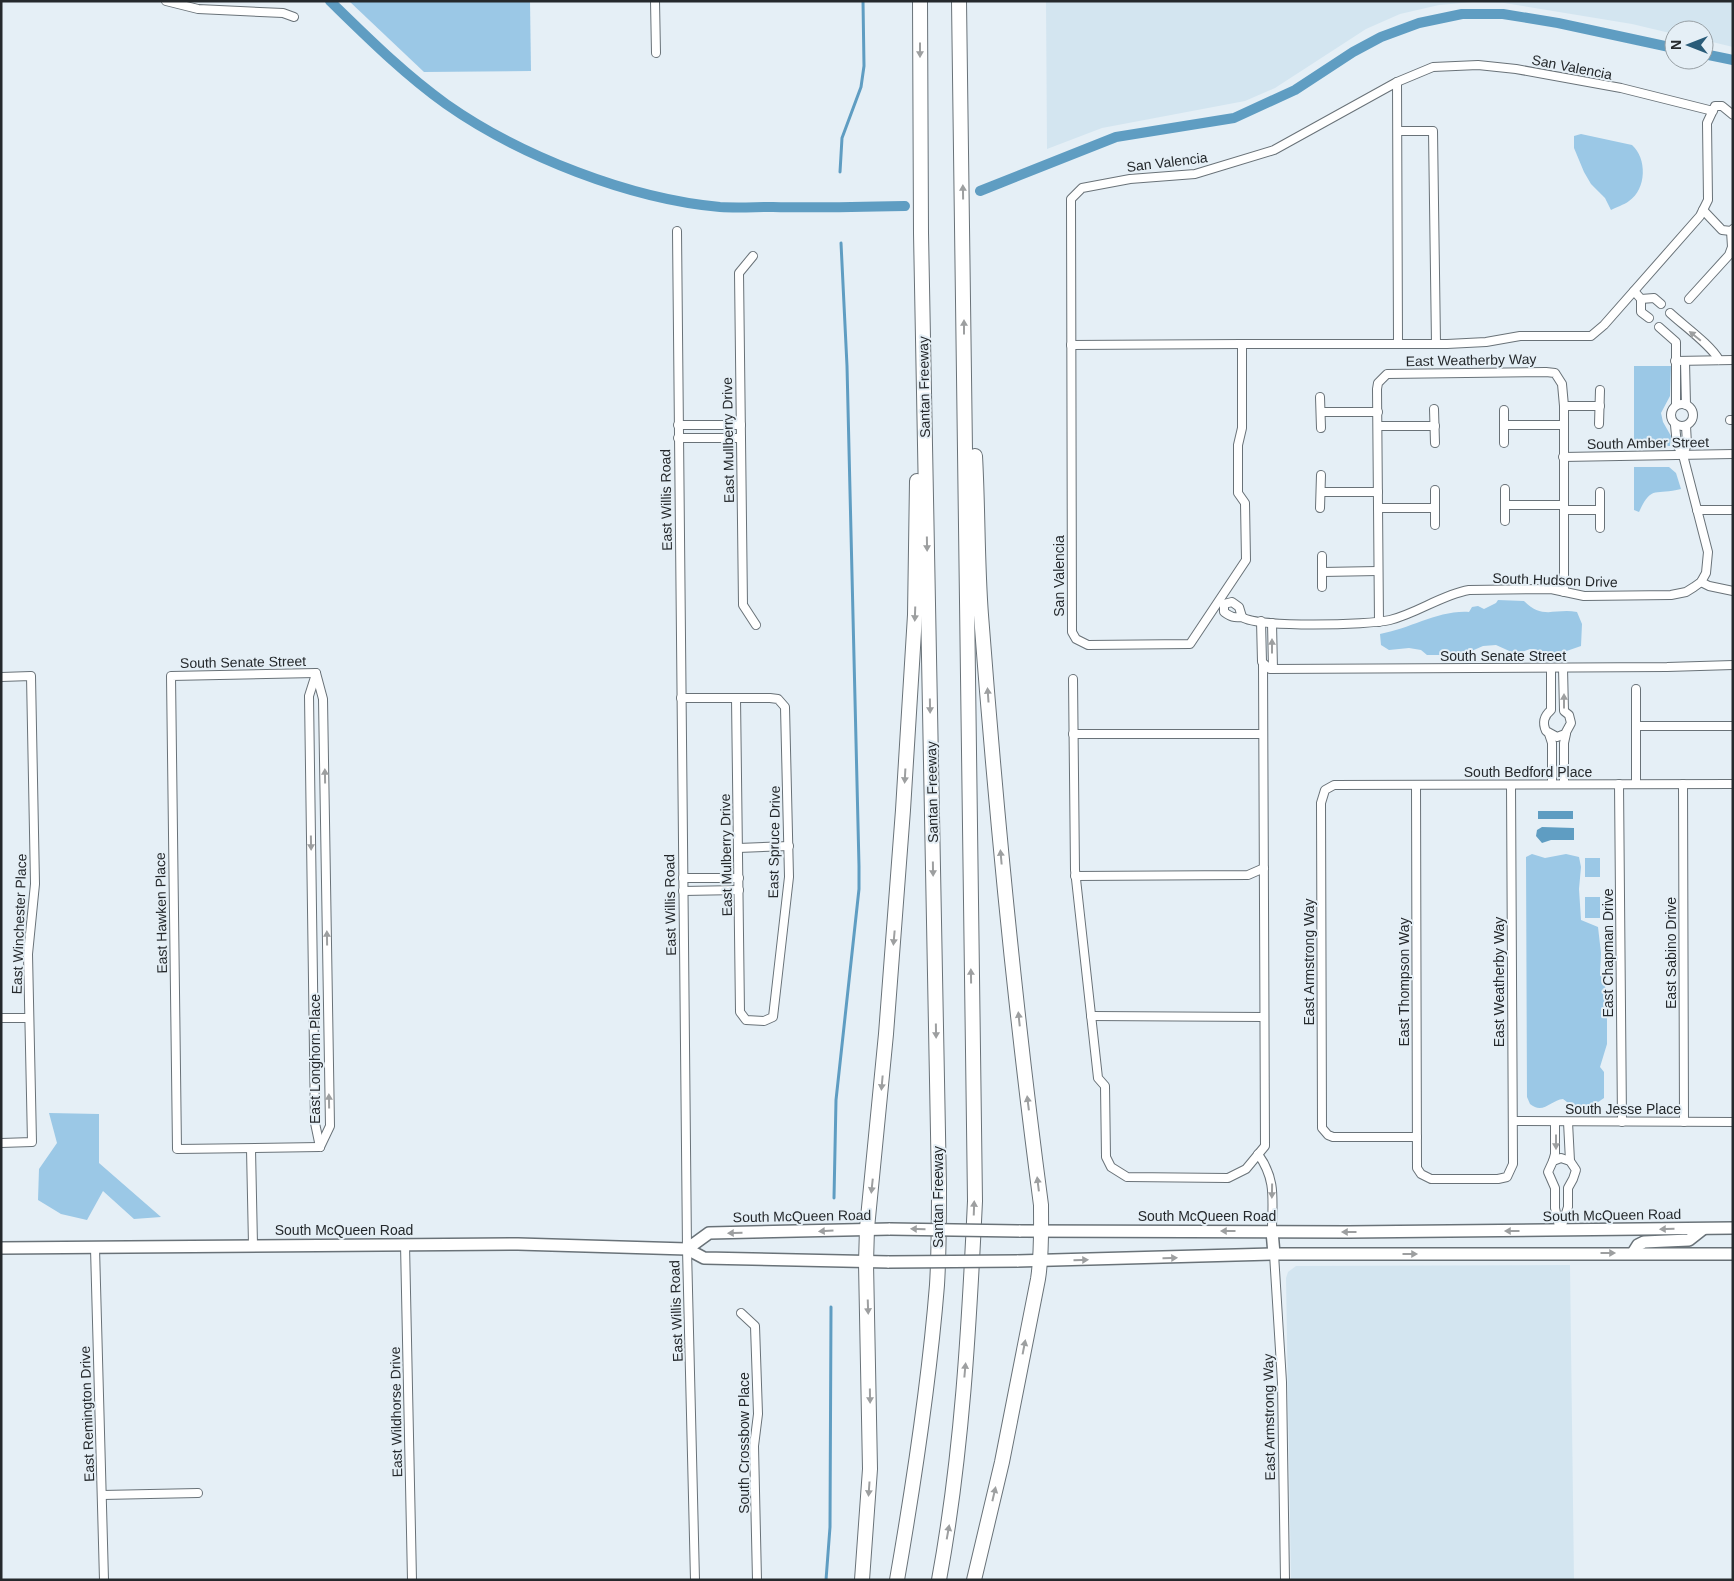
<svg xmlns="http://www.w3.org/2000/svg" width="1734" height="1581" viewBox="0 0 1734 1581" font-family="Helvetica,sans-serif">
  <rect width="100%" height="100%" fill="#e5eff6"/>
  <g fill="#d3e5f0">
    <polygon points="1046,1 1733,1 1733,47 1704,40 1704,30 1674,30 1674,34 1632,24 1504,3 1473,2 1439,5 1400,14 1366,29 1275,88 1245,101 1102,128 1047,149"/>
    <polygon points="1570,1265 1574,1580 1291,1580 1286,1278 1288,1272 1296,1266 1301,1266"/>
  </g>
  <g fill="#9bc8e6">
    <polygon points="349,1 530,1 531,71 424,72"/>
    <path d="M1581 134 1632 145C1647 158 1647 189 1629 201 1624 205 1616 207 1611 210L1605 198 1591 184 1584 172 1574 148V136Z"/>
    <polygon points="1634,366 1671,366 1670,396 1661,413 1663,422 1671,436 1670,446 1634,447"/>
    <path d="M1634 467H1669L1676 473 1681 489C1655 496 1652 484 1639 512L1634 510Z"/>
    <path d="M1498 600 1524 601C1542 620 1555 608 1577 612L1582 624 1581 646 1558 654 1530 649 1516 654 1496 645 1483 646 1467 653 1451 655H1427L1421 650 1409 648 1389 650 1381 645 1380 634C1410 629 1438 610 1469 612L1472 607 1478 606 1484 609 1496 603Z"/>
    <path d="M1532 854 1545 858 1566 854 1579 857 1581 867 1579 889 1581 920 1598 927 1601 953 1600 973 1607 992V1044L1600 1067 1604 1072V1098L1588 1109 1575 1108 1563 1099C1551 1100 1543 1115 1530 1104L1527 1097 1526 857Z"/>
    <rect x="1585" y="858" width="15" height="19"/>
    <rect x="1585" y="897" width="15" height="21"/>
    <polygon points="49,1113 99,1114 99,1163 161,1217 134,1219 103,1191 87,1220 61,1214 38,1200 39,1169 57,1143"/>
  </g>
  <g fill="#5f9dc2">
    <rect x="1538" y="811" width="35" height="8"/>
    <polygon points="1542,827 1574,828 1574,840 1551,840 1542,843 1536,836 1537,830"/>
  </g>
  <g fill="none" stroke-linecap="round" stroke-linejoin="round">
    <g stroke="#5f9dc2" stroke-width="3">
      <polyline points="840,172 842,138 861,87 864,66 863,1"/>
      <polyline points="834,1198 836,1100 859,889 859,866 847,366 841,243"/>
      <polyline points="826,1580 830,1527 831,1307"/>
    </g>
    <g stroke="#5f9dc2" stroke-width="10">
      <path d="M330 1C367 37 404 74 446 104 520 156 630 199 720 207 737 208 755 207 773 207 817 208 861 207 905 206"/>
      <polyline points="1704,54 1733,60"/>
      <polyline points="980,191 1116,137 1234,118 1295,90 1353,52 1381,37 1419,23 1462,14 1503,14 1558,23 1674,48"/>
    </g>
    <defs>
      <g id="minor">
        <polyline points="166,1 198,9 283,13 294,17"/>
        <polyline points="655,1 656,53"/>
        <polyline points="1397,82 1398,344"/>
        <polyline points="1713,111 1621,88 1516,69 1478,65 1433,67 1397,82 1274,150 1195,174 1130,179 1082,188 1071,199 1072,632 1076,639 1088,645 1190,644 1246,560 1245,503 1238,493 1238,445 1242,428 1242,344 1447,344 1486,342 1520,336 1591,336 1604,325 1700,216 1708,200 1707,123 1715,106 1722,106 1733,115"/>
        <polyline points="1398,131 1433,131 1436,344"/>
        <polyline points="1703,210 1722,230 1731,231 1733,229"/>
        <polyline points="677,231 687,1249 695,1580"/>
        <polyline points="753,256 739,273 743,605 756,625"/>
        <polyline points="1634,291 1641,299 1641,312 1649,318"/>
        <polyline points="1641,299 1654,298 1661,304"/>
        <polyline points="1689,299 1729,255 1732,247 1731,231"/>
        <path d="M1670 313C1684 326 1711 345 1719 360"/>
        <polyline points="1659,327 1676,342 1676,405"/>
        <polyline points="1071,345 1242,344"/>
        <polyline points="1675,361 1733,360"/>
        <polyline points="1685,361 1686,405"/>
        <polyline points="1320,397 1321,428"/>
        <circle cx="1682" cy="415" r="11"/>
        <polyline points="1564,406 1600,406"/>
        <polyline points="1434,409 1435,443"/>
        <polyline points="1504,410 1504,443"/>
        <polyline points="1321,412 1378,412"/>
        <polyline points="1730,420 1733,420"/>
        <polyline points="1599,424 1600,390"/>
        <polyline points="678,425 741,425"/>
        <polyline points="1504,425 1564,425"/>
        <polyline points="1378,426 1435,426"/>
        <polyline points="678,438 741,438"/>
        <polyline points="1683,455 1687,444 1686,426"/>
        <polyline points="1563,457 1733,454"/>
        <polyline points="1435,490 1435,525"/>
        <polyline points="1321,492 1378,492"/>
        <polyline points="1505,505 1564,505"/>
        <polyline points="1320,508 1321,475"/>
        <polyline points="1378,508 1435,508"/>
        <polyline points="1565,510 1600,510"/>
        <polyline points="1697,510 1733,510"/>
        <polyline points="1505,521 1505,489"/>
        <polyline points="1600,528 1600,492"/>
        <polyline points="1322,556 1322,587"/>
        <polyline points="1322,572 1378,571"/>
        <polyline points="1701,582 1709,586 1733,591"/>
        <path d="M1224 604V612C1231 617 1234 618 1242 617 1257 628 1369 625 1390 620 1418 613 1441 595 1469 590L1551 589 1584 596 1671 595 1686 592 1694 587 1701 582 1706 573 1708 552 1683 455 1677 445 1675 425"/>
        <polyline points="1224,604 1232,602 1239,607 1242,617"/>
        <polyline points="1261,621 1262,662 1270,669 1667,667 1733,665"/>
        <polyline points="1379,622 1377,389 1378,383 1387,374 1546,372 1555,373 1562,384 1564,406 1564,592"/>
        <polyline points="1272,623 1273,669"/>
        <path d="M1551 668V710C1544 716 1542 722 1546 731L1557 737 1565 734 1571 723 1569 715 1564 711 1563 668"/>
        <polyline points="316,673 171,676 177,1149 320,1147"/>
        <polyline points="316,673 323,699 330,1126 320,1147"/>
        <polyline points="316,674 309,696 315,1123 320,1147"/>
        <polyline points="1,677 31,676 35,884 28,954 32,1142 1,1143"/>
        <polyline points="1073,679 1075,870 1098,1078 1105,1086 1106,1157 1111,1167 1127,1177 1228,1178 1246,1169 1265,1146 1263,664"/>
        <polyline points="1636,689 1636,784"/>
        <polyline points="681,698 770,698 778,699 785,707 789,877 773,1017 764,1021 746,1020 740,1012 736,698"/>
        <polyline points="1636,726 1733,726"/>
        <polyline points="1073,734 1263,734"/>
        <polyline points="1549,734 1552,743 1552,784"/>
        <polyline points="1564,784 1564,743 1566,734"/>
        <polyline points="1619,784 1622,1122"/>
        <polyline points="1683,784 1684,1122"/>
        <polyline points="1416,785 1417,1168 1421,1174 1431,1179 1498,1179 1507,1177 1513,1164 1511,785"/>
        <polyline points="738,848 789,846"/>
        <polyline points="1075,876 1248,875 1264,868"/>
        <polyline points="683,878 739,878"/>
        <polyline points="683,891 739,890"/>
        <polyline points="1091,1016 1264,1017"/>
        <polyline points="1,1018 28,1018"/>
        <polyline points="1513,1121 1733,1122"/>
        <polyline points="1568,1122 1570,1161"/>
        <polyline points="1417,1137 1333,1137 1328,1135 1322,1128 1321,803 1325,790 1334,785 1733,784"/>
        <polyline points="251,1149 253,1245"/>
        <path d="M1258 1154C1277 1180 1272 1201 1272 1231"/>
        <polygon points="1561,1158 1570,1161 1576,1170 1573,1179 1568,1188 1568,1207 1560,1231 1555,1208 1555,1188 1548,1172 1553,1161"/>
        <polyline points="1553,1161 1555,1154 1555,1122"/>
        <polyline points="405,1244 412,1580"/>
        <polyline points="95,1248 104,1580"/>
        <polyline points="1274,1254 1282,1382 1285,1580"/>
        <polyline points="741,1313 755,1326 758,1414 754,1446 757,1580"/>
        <polyline points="102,1495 198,1493"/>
      </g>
      <g id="secondary">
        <polyline points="1019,1231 1348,1232 1733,1228"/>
        <polyline points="1272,1231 1274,1254"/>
        <polyline points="1,1248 518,1244 687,1249 704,1258 889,1262"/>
        <polyline points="687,1249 709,1233 890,1229"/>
        <polyline points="1633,1253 1638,1245 1644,1242 1689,1240 1703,1229"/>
        <polyline points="1017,1261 1274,1254 1733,1254"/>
      </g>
      <g id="motorway">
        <polyline points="862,1580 870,1469 866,1263 867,1228 886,1034 903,810 915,615 917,481"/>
        <path d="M897 1580C914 1482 929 1384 937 1285 939 1252 939 1218 939 1186L921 233 920 1"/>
        <path d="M939 1580C962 1455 969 1328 975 1201L959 1"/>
        <path d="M974 1580 1002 1462 1038 1279C1042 1254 1041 1229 1041 1205 1015 1009 996 812 981 615 977 562 978 509 975 456"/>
      </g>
    </defs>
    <use href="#minor" stroke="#697278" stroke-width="10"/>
    <use href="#secondary" stroke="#697278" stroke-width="14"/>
    <use href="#motorway" stroke="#697278" stroke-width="16"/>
    <use href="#minor" stroke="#fff" stroke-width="8"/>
    <use href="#secondary" stroke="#fff" stroke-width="11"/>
    <use href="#motorway" stroke="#fff" stroke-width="14"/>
    <defs>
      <g id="secondary-bridge">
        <polyline points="890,1229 1019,1231"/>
        <polyline points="889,1262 1017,1261"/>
      </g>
    </defs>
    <use href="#secondary-bridge" stroke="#697278" stroke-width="14" stroke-linecap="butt"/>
    <use href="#secondary-bridge" stroke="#fff" stroke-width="11"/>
  </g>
  <defs><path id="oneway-solid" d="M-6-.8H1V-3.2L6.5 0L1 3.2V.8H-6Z" transform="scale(1.25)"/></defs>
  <g fill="#9d9fa0">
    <use href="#oneway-solid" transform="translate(920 50) rotate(90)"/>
    <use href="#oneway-solid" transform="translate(963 192) rotate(-91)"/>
    <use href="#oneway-solid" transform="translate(964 327) rotate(-90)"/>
    <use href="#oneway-solid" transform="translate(1695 336) rotate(-141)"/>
    <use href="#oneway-solid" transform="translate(927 544) rotate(89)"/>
    <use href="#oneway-solid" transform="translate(915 614) rotate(92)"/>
    <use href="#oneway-solid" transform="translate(1272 646) rotate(-90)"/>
    <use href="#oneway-solid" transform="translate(988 695) rotate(-94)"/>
    <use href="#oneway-solid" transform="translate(1564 701) rotate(-90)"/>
    <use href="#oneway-solid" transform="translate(930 706) rotate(89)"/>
    <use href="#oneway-solid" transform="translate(325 776) rotate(-91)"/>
    <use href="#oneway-solid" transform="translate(905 776) rotate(93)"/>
    <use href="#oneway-solid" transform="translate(311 843) rotate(89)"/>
    <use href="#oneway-solid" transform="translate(1001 857) rotate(-95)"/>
    <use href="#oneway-solid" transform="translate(933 869) rotate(89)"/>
    <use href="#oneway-solid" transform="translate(327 938) rotate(-91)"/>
    <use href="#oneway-solid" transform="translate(894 938) rotate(95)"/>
    <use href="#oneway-solid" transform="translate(971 976) rotate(-91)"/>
    <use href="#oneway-solid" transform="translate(1019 1019) rotate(-96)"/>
    <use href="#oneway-solid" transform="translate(936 1031) rotate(89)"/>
    <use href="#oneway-solid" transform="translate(882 1083) rotate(95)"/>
    <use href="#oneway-solid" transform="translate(329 1101) rotate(-91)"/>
    <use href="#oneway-solid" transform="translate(1028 1103) rotate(-97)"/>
    <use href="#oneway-solid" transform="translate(1556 1142) rotate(90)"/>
    <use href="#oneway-solid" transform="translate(1038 1184) rotate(-97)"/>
    <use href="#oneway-solid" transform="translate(872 1186) rotate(96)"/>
    <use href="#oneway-solid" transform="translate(1272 1191) rotate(91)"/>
    <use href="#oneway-solid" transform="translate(974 1208) rotate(-88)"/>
    <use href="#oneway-solid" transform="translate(918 1229) rotate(-179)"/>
    <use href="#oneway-solid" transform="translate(1667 1229) rotate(179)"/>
    <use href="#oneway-solid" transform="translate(826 1231) rotate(177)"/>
    <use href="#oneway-solid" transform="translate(1228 1231) rotate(-180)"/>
    <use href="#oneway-solid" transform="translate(1512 1231) rotate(180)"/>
    <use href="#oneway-solid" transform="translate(1349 1232) rotate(-180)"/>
    <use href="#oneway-solid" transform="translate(735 1233) rotate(179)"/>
    <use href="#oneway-solid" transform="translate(1608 1253)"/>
    <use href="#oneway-solid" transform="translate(1410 1254)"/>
    <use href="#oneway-solid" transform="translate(1170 1258) rotate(-2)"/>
    <use href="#oneway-solid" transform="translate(1081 1260) rotate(-1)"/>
    <use href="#oneway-solid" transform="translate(868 1307) rotate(88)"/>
    <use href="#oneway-solid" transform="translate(1024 1347) rotate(-79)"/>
    <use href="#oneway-solid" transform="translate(965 1370) rotate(-85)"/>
    <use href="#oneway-solid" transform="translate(870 1396) rotate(89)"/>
    <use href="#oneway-solid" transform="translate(869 1489) rotate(94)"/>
    <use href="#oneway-solid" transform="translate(994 1494) rotate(-77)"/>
    <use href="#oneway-solid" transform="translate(948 1532) rotate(-80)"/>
  </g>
  <g text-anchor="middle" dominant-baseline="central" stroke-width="4" stroke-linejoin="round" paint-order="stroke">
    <g font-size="14" fill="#25292c" stroke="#e5eff6">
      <text transform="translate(1572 67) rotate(11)">San Valencia</text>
      <text transform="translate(1167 162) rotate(-7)">San Valencia</text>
      <text transform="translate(1471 360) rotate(-1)">East Weatherby Way</text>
      <text transform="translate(924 387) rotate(-91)">Santan Freeway</text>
      <text transform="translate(728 440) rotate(-91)">East Mullberry Drive</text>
      <text transform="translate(1648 443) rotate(-1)">South Amber Street</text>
      <text transform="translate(666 500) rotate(-91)">East Willis Road</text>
      <text transform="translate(1059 576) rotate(-90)">San Valencia</text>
      <text transform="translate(1555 580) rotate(2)">South Hudson Drive</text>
      <text x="1503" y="656">South Senate Street</text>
      <text transform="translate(243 662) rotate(-1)">South Senate Street</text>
      <text x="1528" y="772">South Bedford Place</text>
      <text transform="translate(932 792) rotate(-91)">Santan Freeway</text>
      <text transform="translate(774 842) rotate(-89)">East Spruce Drive</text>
      <text transform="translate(726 855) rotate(-91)">East Mulberry Drive</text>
      <text transform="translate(670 905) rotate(-91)">East Willis Road</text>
      <text transform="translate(161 913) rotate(-91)">East Hawken Place</text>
      <text transform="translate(19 924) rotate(-88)">East Winchester Place</text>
      <text transform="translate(1608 953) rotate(-90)">East Chapman Drive</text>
      <text transform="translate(1671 953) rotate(-90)">East Sabino Drive</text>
      <text transform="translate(1309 962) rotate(-90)">East Armstrong Way</text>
      <text transform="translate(1404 982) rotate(-90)">East Thompson Way</text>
      <text transform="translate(1499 982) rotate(-90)">East Weatherby Way</text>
      <text transform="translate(315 1059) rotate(-90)">East Longhorn Place</text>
      <text x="1623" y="1109">South Jesse Place</text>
      <text transform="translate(938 1197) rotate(-90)">Santan Freeway</text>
      <text transform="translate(1612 1215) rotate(-1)">South McQueen Road</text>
      <text transform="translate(802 1216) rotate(-1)">South McQueen Road</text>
      <text x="1207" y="1216">South McQueen Road</text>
      <text x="344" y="1230">South McQueen Road</text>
      <text transform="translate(676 1311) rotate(-92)">East Willis Road</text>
      <text transform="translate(396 1412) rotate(-91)">East Wildhorse Drive</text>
      <text transform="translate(87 1414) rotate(-92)">East Remington Drive</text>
      <text transform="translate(1269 1417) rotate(-91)">East Armstrong Way</text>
      <text transform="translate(744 1443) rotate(-90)">South Crossbow Place</text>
    </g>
  </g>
  <rect width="1734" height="1581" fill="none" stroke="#25292c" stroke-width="5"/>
  <g transform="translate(1689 45) rotate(270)"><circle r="24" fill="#e5eff6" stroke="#98a0a5"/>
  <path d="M0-4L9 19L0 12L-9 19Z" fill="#2a5c79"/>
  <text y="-8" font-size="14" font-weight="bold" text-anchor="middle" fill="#25292c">N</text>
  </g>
</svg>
